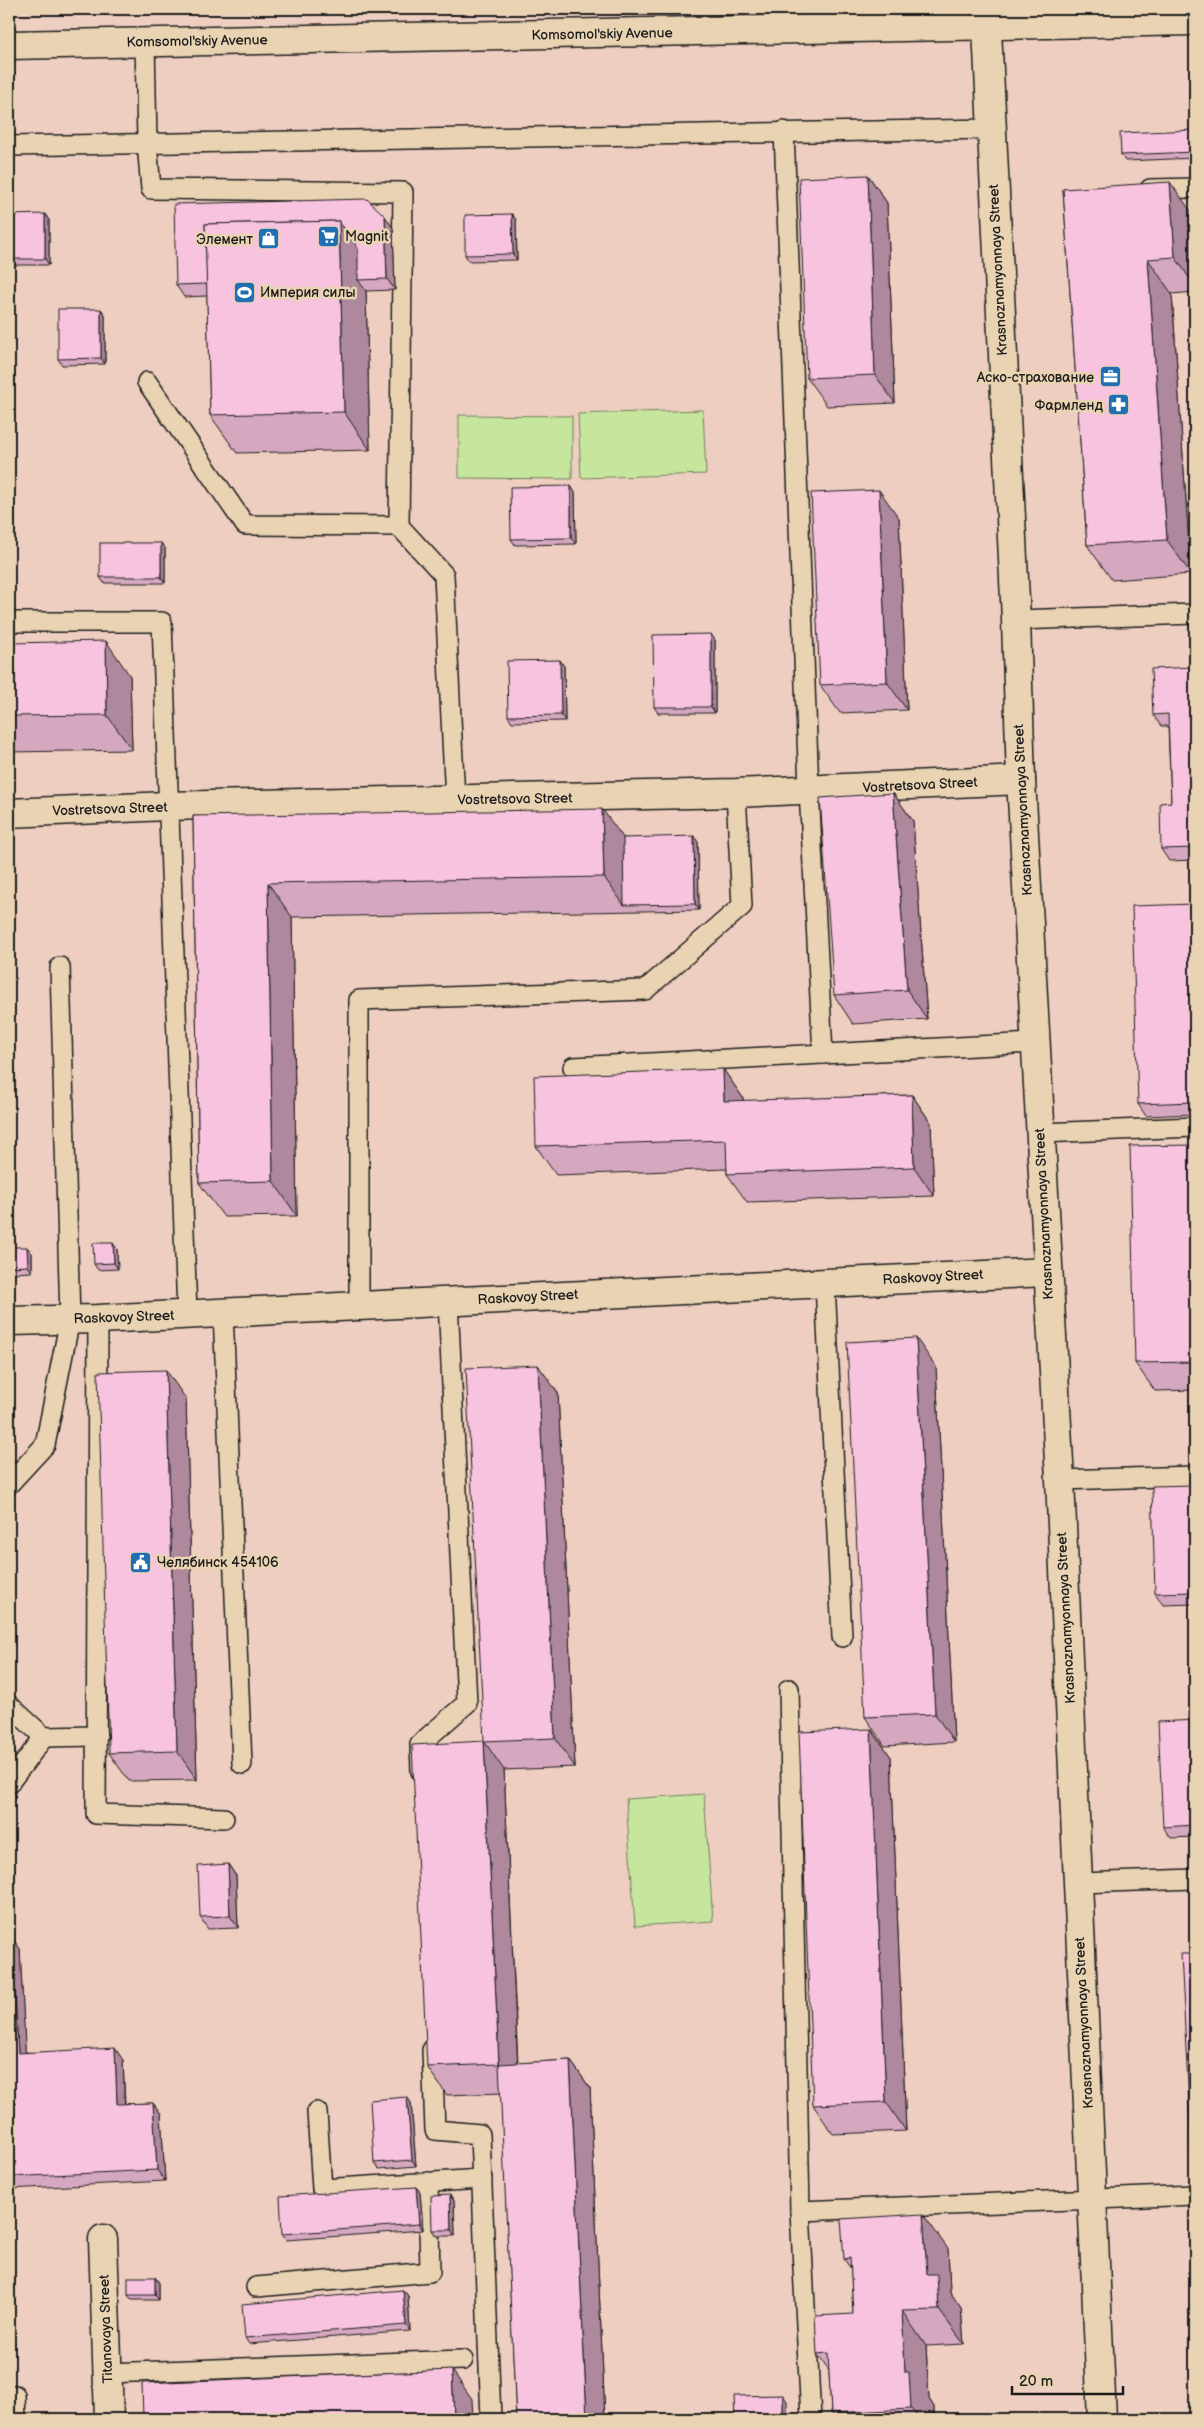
<svg xmlns="http://www.w3.org/2000/svg" width="1204" height="2428" viewBox="0 0 1204 2428" font-family="'Balsamiq Sans',sans-serif">
  <rect width="100%" height="100%" fill="#eecec0"/>
  <filter id="ink" filterUnits="userSpaceOnUse"><feTurbulence type="fractalNoise" baseFrequency=".02" numOctaves="2"/><feDisplacementMap in="SourceGraphic" scale="10" xChannelSelector="R" yChannelSelector="G"/><feConvolveMatrix kernelMatrix="1 2 1 2 8 2 1 2 1" color-interpolation-filters="sRGB"/></filter>
  <g filter="url(#ink)">
    <g fill="#c6e59d" stroke="#71805c">
      <polygon points="703,410 706,474 581,478 578,414"/>
      <polygon points="459,415 572,416 572,479 459,478"/>
      <polygon points="704,1794 713,1921 635,1926 626,1799"/>
    </g>
    <g fill="none" stroke-linecap="round" stroke-linejoin="round">
      <defs>
        <g id="service">
          <polyline points="145,42 147,143 151,189 403,192 399,526 444,575 455,800"/>
          <polyline points="784,131 809,790 823,1054"/>
          <polyline points="9,146 991,129"/>
          <polyline points="1150,189 1195,188"/>
          <polyline points="147,382 245,525 399,526"/>
          <polyline points="1016,620 1195,614"/>
          <polyline points="9,622 162,622 187,1314"/>
          <polyline points="573,1067 1035,1043"/>
          <polyline points="1040,1133 1195,1127"/>
          <polyline points="825,1283 842,1637"/>
          <polyline points="359,1306 359,1000 645,990 742,906 736,793"/>
          <polyline points="223,1312 242,1764"/>
          <polyline points="98,1319 96,1814 224,1818"/>
          <polyline points="1060,1480 1195,1476"/>
          <polyline points="9,1484 45,1445 70,1319 60,967"/>
          <polyline points="789,1689 800,2211 811,2419"/>
          <polyline points="9,1705 44,1737 9,1783"/>
          <polyline points="44,1737 97,1736"/>
          <polyline points="421,1771 420,1744 467,1703 448,1301"/>
          <polyline points="1078,1883 1195,1879"/>
          <polyline points="432,2050 435,2130 480,2134 491,2419"/>
          <polyline points="317,2112 322,2189 482,2179"/>
          <polyline points="800,2211 1195,2195"/>
          <polyline points="256,2287 430,2272 428,2182"/>
          <polyline points="107,2373 463,2360"/>
          <polyline points="9,2395 15,2395 16,2419"/>
        </g>
        <g id="minor">
          <polyline points="9,813 167,806 736,793 1021,780"/>
          <polyline points="9,1321 98,1319 1047,1272"/>
          <polyline points="103,2239 109,2419"/>
        </g>
        <polyline id="tertiary" points="986,9 1016,620 1021,780 1060,1480 1102,2419"/>
        <polyline id="secondary" points="9,45 1195,21"/>
      </defs>
      <use href="#service" stroke="#1c1c1c" stroke-width="22"/>
      <use href="#minor" stroke="#1c1c1c" stroke-width="31"/>
      <use href="#tertiary" stroke="#1c1c1c" stroke-width="31"/>
      <use href="#secondary" stroke="#1c1c1c" stroke-width="31"/>
      <use href="#service" stroke="#e9d3b2" stroke-width="19"/>
      <use href="#minor" stroke="#e9d3b2" stroke-width="28"/>
      <use href="#tertiary" stroke="#e9d3b2" stroke-width="28"/>
      <use href="#secondary" stroke="#e9d3b2" stroke-width="28"/>
    </g>
    <g fill="#d5a8c0" stroke="#1c1c1c">
      <polygon points="1195,130 1195,158 1125,161 1121,155"/>
      <polygon points="868,175 887,203 895,403 827,406 807,378"/>
      <polygon points="1063,189 1195,217 1195,292 1172,294 1191,574 1112,580 1087,545"/>
      <polygon points="512,214 516,220 517,260 469,261 465,255"/>
      <polygon points="9,215 49,220 49,265 9,265"/>
      <polygon points="393,228 395,290 366,291 370,450 237,453 210,415 207,296 184,297 176,285"/>
      <polygon points="101,309 105,315 105,364 62,365 58,359"/>
      <polygon points="575,492 576,544 515,545 511,539"/>
      <polygon points="899,518 907,710 840,713 820,685"/>
      <polygon points="165,548 165,583 104,583 100,577"/>
      <polygon points="715,640 715,713 658,713 654,707"/>
      <polygon points="9,643 130,676 132,750 9,752"/>
      <polygon points="564,666 565,721 512,722 508,716"/>
      <polygon points="1195,667 1195,860 1169,861 1161,849 1171,802 1168,726 1161,726 1153,715"/>
      <polygon points="893,793 913,821 927,1019 853,1024 834,995"/>
      <polygon points="193,816 623,838 698,842 699,910 292,917 297,1216 224,1217 199,1183"/>
      <polygon points="1195,904 1195,1114 1146,1116 1138,1104"/>
      <polygon points="723,1069 743,1098 743,1101 912,1095 931,1123 934,1196 747,1202 727,1174 727,1169 556,1175 536,1146"/>
      <polygon points="1195,1145 1195,1390 1155,1391 1135,1363"/>
      <polygon points="9,1247 32,1253 32,1272 12,1273 9,1268"/>
      <polygon points="117,1249 118,1269 98,1270 94,1264"/>
      <polygon points="936,1367 954,1742 885,1746 865,1717"/>
      <polygon points="558,1393 575,1767 504,1770 518,2063 570,2060 590,2088 605,2419 516,2419 501,2093 447,2095 427,2067 484,1741"/>
      <polygon points="186,1399 197,1780 129,1781 109,1753"/>
      <polygon points="1195,1485 1195,1604 1163,1605 1155,1593"/>
      <polygon points="1195,1720 1195,1837 1171,1838 1163,1827"/>
      <polygon points="871,1729 891,1757 906,2131 833,2134 813,2105"/>
      <polygon points="228,1864 236,1876 238,1928 208,1929 200,1917"/>
      <polygon points="9,1938 12,1938 20,1949 25,2052 123,2060 125,2104 153,2103 161,2114 165,2181 9,2189"/>
      <polygon points="407,2097 411,2103 416,2166 379,2169 374,2163"/>
      <polygon points="416,2187 420,2192 423,2230 286,2240 282,2234"/>
      <polygon points="450,2195 454,2201 455,2236 436,2236 432,2230"/>
      <polygon points="948,2249 950,2292 961,2308 964,2344 926,2346 929,2399 934,2407 934,2419 836,2419 831,2413 829,2371 817,2354 853,2314 851,2269 844,2259"/>
      <polygon points="155,2277 159,2283 159,2300 132,2300 128,2295"/>
      <polygon points="403,2290 408,2296 410,2331 249,2344 245,2338"/>
    </g>
    <g fill="#ae889c" stroke="#1c1c1c">
      <polygon points="868,175 887,203 895,403 875,375"/>
      <polygon points="1170,182 1195,217 1195,286 1175,257"/>
      <polygon points="45,214 49,220 49,265 45,259"/>
      <polygon points="512,214 516,220 517,260 513,254"/>
      <polygon points="385,216 393,228 395,290 387,279"/>
      <polygon points="339,221 366,259 358,280 366,291 370,450 344,412"/>
      <polygon points="1148,259 1172,294 1191,574 1167,540"/>
      <polygon points="101,309 105,315 105,364 101,358"/>
      <polygon points="571,486 575,492 576,544 571,538"/>
      <polygon points="879,490 899,518 907,710 887,682"/>
      <polygon points="161,543 165,548 165,583 161,577"/>
      <polygon points="711,634 715,640 715,713 711,707"/>
      <polygon points="106,641 130,676 132,750 107,715"/>
      <polygon points="560,660 564,666 565,721 561,715"/>
      <polygon points="893,793 913,821 927,1019 907,990"/>
      <polygon points="602,809 627,843 624,905 604,877"/>
      <polygon points="694,836 698,842 699,910 695,904"/>
      <polygon points="268,883 292,917 297,1216 273,1181"/>
      <polygon points="723,1069 743,1098 744,1130 724,1101"/>
      <polygon points="912,1095 931,1123 934,1196 914,1167"/>
      <polygon points="113,1243 117,1249 118,1269 114,1263"/>
      <polygon points="27,1247 32,1253 32,1272 28,1266"/>
      <polygon points="916,1338 936,1367 954,1742 935,1714"/>
      <polygon points="538,1365 558,1393 575,1767 555,1738"/>
      <polygon points="166,1370 186,1399 197,1780 177,1751"/>
      <polygon points="871,1729 891,1757 906,2131 886,2102"/>
      <polygon points="484,1741 504,1770 519,2092 499,2064"/>
      <polygon points="228,1864 236,1876 238,1928 230,1916"/>
      <polygon points="12,1938 20,1949 26,2064 18,2053"/>
      <polygon points="115,2048 123,2060 125,2116 117,2104"/>
      <polygon points="570,2060 590,2088 605,2419 587,2419"/>
      <polygon points="407,2097 411,2103 416,2166 412,2160"/>
      <polygon points="153,2103 161,2114 165,2181 157,2170"/>
      <polygon points="416,2187 420,2192 423,2230 419,2224"/>
      <polygon points="450,2195 454,2201 455,2236 451,2230"/>
      <polygon points="923,2214 948,2249 950,2292 961,2308 964,2344 939,2310 927,2274"/>
      <polygon points="155,2277 159,2283 159,2300 155,2295"/>
      <polygon points="403,2290 408,2296 410,2331 406,2325"/>
      <polygon points="902,2311 926,2346 929,2399 934,2407 934,2419 919,2419 911,2409 905,2372"/>
      <polygon points="452,2370 472,2399 473,2419 454,2419"/>
      <polygon points="783,2395 787,2401 787,2419 783,2419"/>
    </g>
    <g fill="#f8c3df" stroke="#1c1c1c">
      <polygon points="1195,130 1195,152 1121,155 1120,133"/>
      <polygon points="868,175 875,375 807,378 799,178"/>
      <polygon points="1170,182 1175,257 1148,259 1167,540 1087,545 1063,189"/>
      <polygon points="367,199 385,216 387,279 358,280 358,248 339,221 205,224 207,284 176,285 174,204"/>
      <polygon points="45,214 45,259 9,259 9,215"/>
      <polygon points="512,214 513,254 465,255 465,215"/>
      <polygon points="339,221 344,412 210,415 205,224"/>
      <polygon points="58,309 101,309 101,358 58,359"/>
      <polygon points="571,486 571,538 511,539 510,487"/>
      <polygon points="879,490 887,682 820,685 811,493"/>
      <rect x="100" y="543" width="61" height="34"/>
      <polygon points="711,634 711,707 654,707 653,635"/>
      <polygon points="106,641 107,715 9,716 9,643"/>
      <polygon points="560,660 561,715 508,716 507,661"/>
      <polygon points="1195,667 1195,848 1161,849 1160,803 1171,802 1168,714 1153,715 1151,669"/>
      <polygon points="893,793 907,990 834,995 820,798"/>
      <polygon points="602,809 604,877 268,883 273,1181 199,1183 193,816"/>
      <polygon points="694,836 695,904 624,905 623,838"/>
      <polygon points="1195,904 1195,1102 1138,1104 1132,906"/>
      <polygon points="723,1069 724,1101 912,1095 914,1167 727,1174 726,1140 536,1146 534,1076"/>
      <polygon points="1195,1145 1195,1362 1135,1363 1130,1146"/>
      <polygon points="93,1243 113,1243 114,1263 94,1264"/>
      <polygon points="9,1247 27,1247 28,1266 9,1267"/>
      <polygon points="916,1338 935,1714 865,1717 847,1342"/>
      <polygon points="538,1365 555,1738 484,1741 499,2064 427,2067 412,1745 484,1741 466,1368"/>
      <polygon points="166,1370 177,1751 109,1753 98,1372"/>
      <polygon points="1195,1485 1195,1592 1155,1593 1152,1486"/>
      <polygon points="1195,1720 1195,1825 1163,1827 1158,1722"/>
      <polygon points="871,1729 886,2102 813,2105 799,1732"/>
      <polygon points="228,1864 230,1916 200,1917 198,1866"/>
      <polygon points="9,1938 12,1938 18,2053 115,2048 117,2104 153,2103 157,2170 9,2177"/>
      <polygon points="1181,1954 1195,1954 1195,2162 1192,2162"/>
      <polygon points="570,2060 587,2419 516,2419 499,2064"/>
      <polygon points="407,2097 412,2160 374,2163 370,2100"/>
      <polygon points="416,2187 419,2224 282,2234 280,2196"/>
      <polygon points="450,2195 451,2230 432,2230 431,2196"/>
      <polygon points="923,2214 927,2274 937,2274 939,2310 902,2311 905,2372 909,2372 911,2409 831,2413 828,2353 817,2354 815,2316 853,2314 850,2258 844,2259 841,2219"/>
      <polygon points="1195,2218 1195,2302 1192,2219"/>
      <rect x="128" y="2277" width="27" height="18"/>
      <polygon points="403,2290 406,2325 245,2338 242,2304"/>
      <polygon points="452,2370 454,2419 143,2419 142,2383"/>
      <polygon points="783,2395 783,2419 735,2419 734,2396"/>
    </g>
  </g>
  <defs>
    <symbol id="supermarket-square" viewBox="-11 -11 22 22"><rect x="-9" y="-9" width="18" height="18" rx="4" fill="#1f6fb2" stroke="#e9d3b2"/><path d="M-6-5.5h2.5l.6 2H6L4.5 2H-2.5L-4.4-4H-6ZM-1.5 3.2a1.3 1.3 0 1 0 .1 0ZM3 3.2a1.3 1.3 0 1 0 .1 0Z" fill="#fff"/></symbol>
    <symbol id="shop-square" viewBox="-11 -11 22 22"><rect x="-9" y="-9" width="18" height="18" rx="4" fill="#1f6fb2" stroke="#e9d3b2"/><path d="M-5-2.5h2.3a2.7 3.5 0 0 1 5.4 0H5L5.5 6h-11ZM-1.5-2.5h3a1.5 2.3 0 0 0-3 0Z" fill="#fff"/></symbol>
    <symbol id="stadium-square" viewBox="-11 -11 22 22"><rect x="-9" y="-9" width="18" height="18" rx="4" fill="#1f6fb2" stroke="#e9d3b2"/><path d="M0-5a6.5 5 0 1 0 0 10a6.5 5 0 1 0 0-10ZM-3.5-1.8h7v3.6h-7Z" fill="#fff"/></symbol>
    <symbol id="office-square" viewBox="-11 -11 22 22"><rect x="-9" y="-9" width="18" height="18" rx="4" fill="#1f6fb2" stroke="#e9d3b2"/><path d="M-6-3h4V-5.5h4V-3h4V5H-6ZM-1-4.5V-3h2v-1.5ZM-6 0V1H6V0Z" fill="#fff"/></symbol>
    <symbol id="pharmacy-square" viewBox="-11 -11 22 22"><rect x="-9" y="-9" width="18" height="18" rx="4" fill="#1f6fb2" stroke="#e9d3b2"/><path d="M-2-6h4v4h4v4h-4v4h-4v-4h-4v-4h4Z" fill="#fff"/></symbol>
    <symbol id="civic-square" viewBox="-11 -11 22 22"><rect x="-9" y="-9" width="18" height="18" rx="4" fill="#1f6fb2" stroke="#e9d3b2"/><path d="M-.6-6.5H3V-4.5H.6V-3L4-1V1h2V6H-6V1h2V-1L-.6-3ZM-1.2 2.5V6h2.4V2.5Z" fill="#fff"/></symbol>
  </defs>
  <g fill-rule="evenodd">
    <use href="#supermarket-square" x="316" y="224" width="25" height="25"/>
    <use href="#shop-square" x="256" y="226" width="25" height="25"/>
    <use href="#stadium-square" x="232" y="280" width="25" height="25"/>
    <use href="#office-square" x="1098" y="364" width="25" height="25"/>
    <use href="#pharmacy-square" x="1106" y="392" width="25" height="25"/>
    <use href="#civic-square" x="128" y="1550" width="25" height="25"/>
  </g>
  <g text-anchor="middle" dominant-baseline="central" stroke-width="5" stroke-linejoin="round" paint-order="stroke">
    <g font-size="14" fill="#1c1c1c" stroke="#e9d3b2">
      <text transform="translate(602 34) rotate(-1)">Komsomol'skiy Avenue</text>
      <text transform="translate(197 41) rotate(-1)">Komsomol'skiy Avenue</text>
      <text transform="translate(998 270) rotate(-93)">Krasnoznamyonnaya Street</text>
      <text transform="translate(920 785) rotate(-3)">Vostretsova Street</text>
      <text transform="translate(515 799) rotate(-1)">Vostretsova Street</text>
      <text transform="translate(110 809) rotate(-2)">Vostretsova Street</text>
      <text transform="translate(1023 810) rotate(-93)">Krasnoznamyonnaya Street</text>
      <text transform="translate(1044 1214) rotate(-93)">Krasnoznamyonnaya Street</text>
      <text transform="translate(933 1277) rotate(-3)">Raskovoy Street</text>
      <text transform="translate(528 1297) rotate(-3)">Raskovoy Street</text>
      <text transform="translate(124 1317) rotate(-2)">Raskovoy Street</text>
      <text transform="translate(1066 1618) rotate(-93)">Krasnoznamyonnaya Street</text>
      <text transform="translate(1084 2023) rotate(-93)">Krasnoznamyonnaya Street</text>
      <text transform="translate(106 2329) rotate(-92)">Titanovaya Street</text>
    </g>
    <g font-size="14" fill="#1c1c1c" stroke="#e9d3b2" text-anchor="start">
      <text x="345" y="236">Magnit</text>
      <text x="253" y="239" text-anchor="end">Элемент</text>
      <text x="260" y="292">Империя силы</text>
      <text x="1094" y="377" text-anchor="end">Аско-страхование</text>
      <text x="1103" y="405" text-anchor="end">Фармленд</text>
      <text x="157" y="1562">Челябинск 454106</text>
    </g>
  </g>
  <rect width="1204" height="2428" fill="none" stroke="#e9d3b2" stroke-width="30"/>
  <rect x="15" y="15" width="1174" height="2398" fill="none" stroke="#1c1c1c" stroke-width="2" filter="url(#ink)"/>
  <path d="M1012 2386v8h111v-8" fill="none" stroke="#1c1c1c" stroke-width="2.5"/>
  <text x="1019" y="2386" font-size="15" fill="#1c1c1c" stroke="#e9d3b2" stroke-width="4" paint-order="stroke">20 m</text>
</svg>
